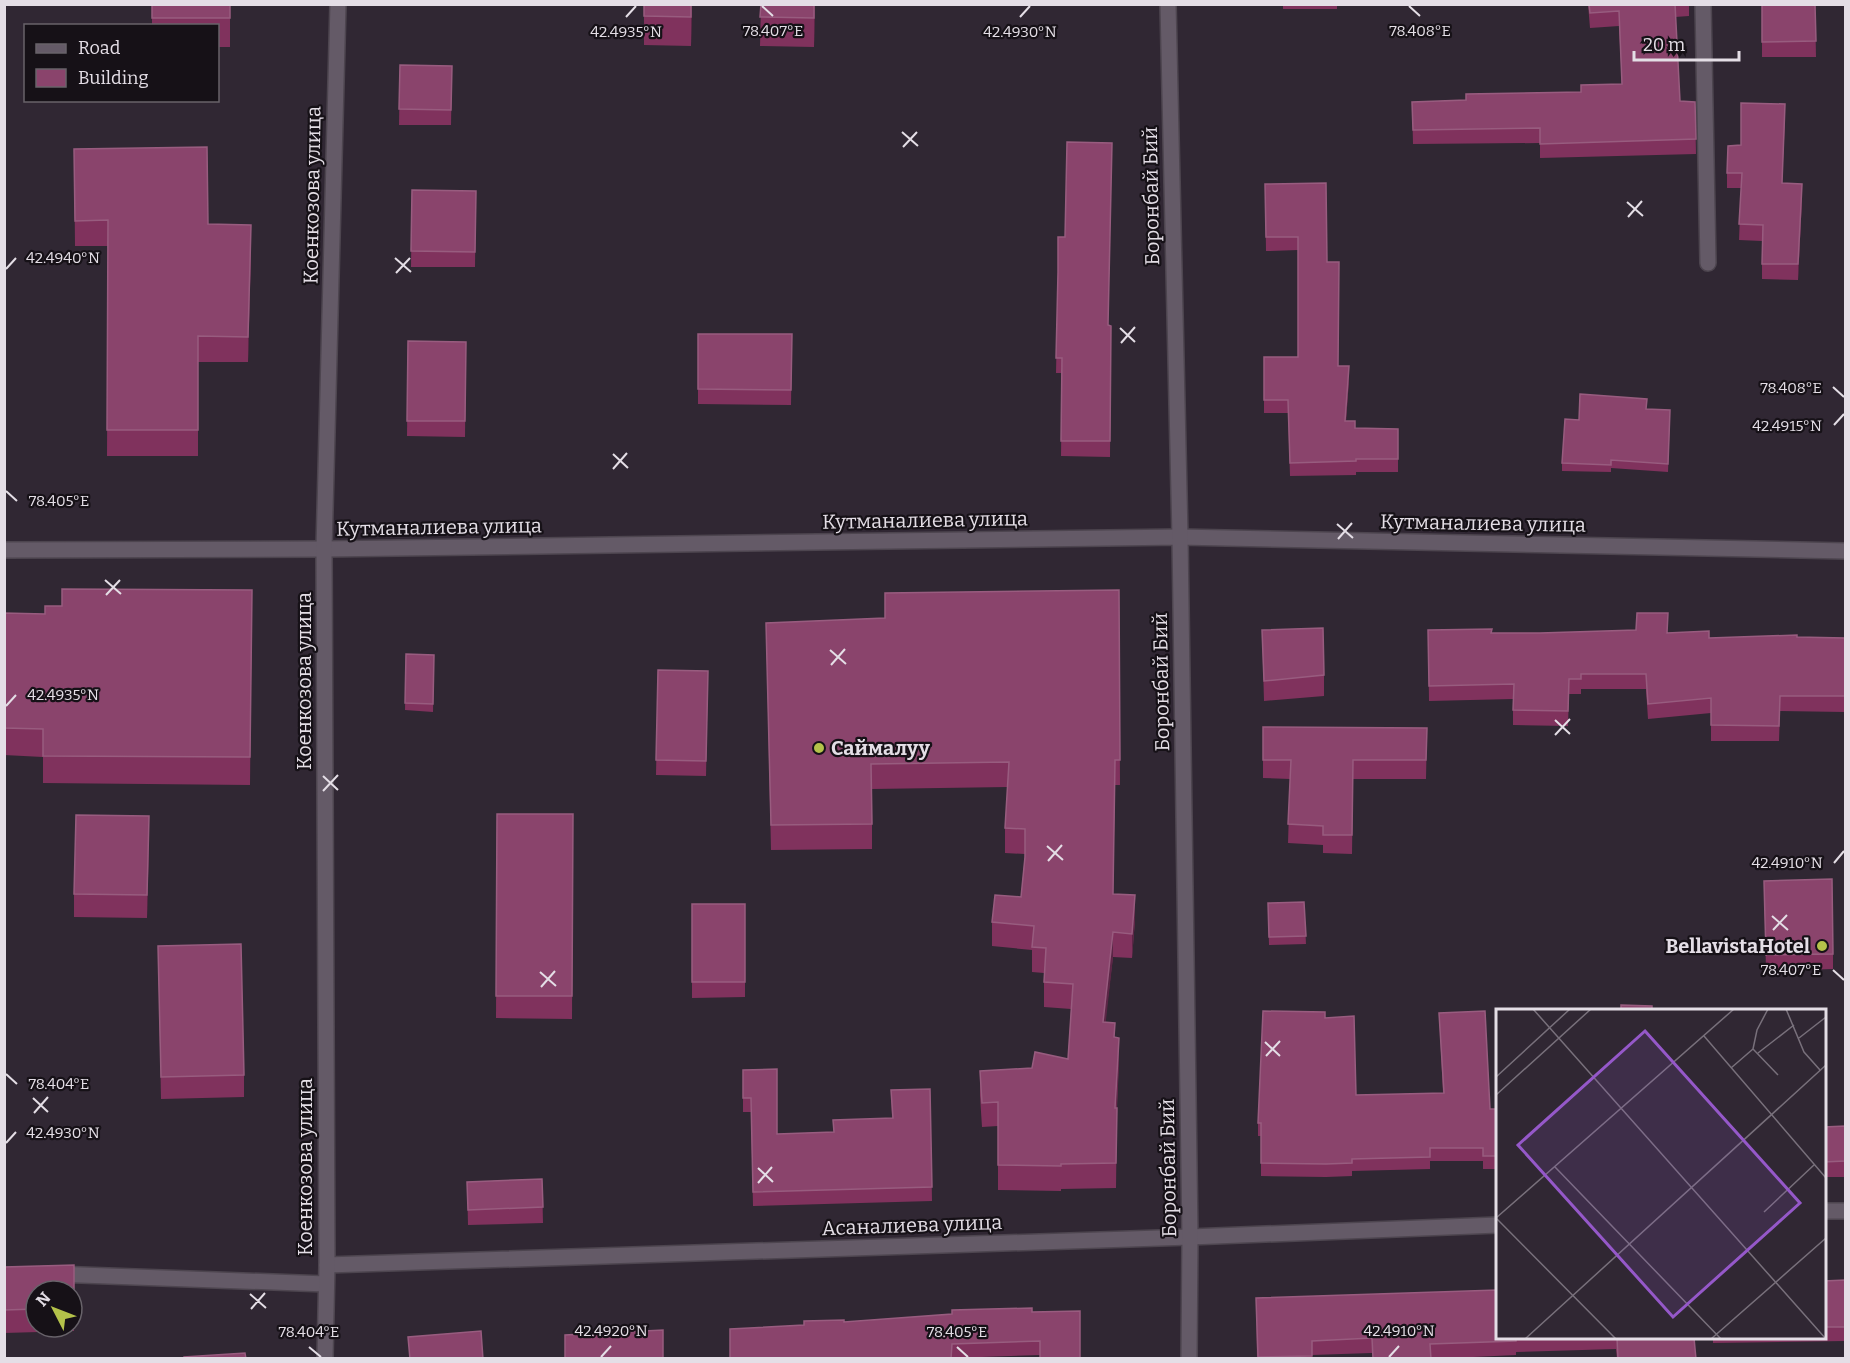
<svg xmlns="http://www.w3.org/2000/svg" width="1850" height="1363" viewBox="0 0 1850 1363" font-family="Bitter,serif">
  <rect width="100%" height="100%" fill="#302733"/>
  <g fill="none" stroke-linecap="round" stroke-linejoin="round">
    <defs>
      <polyline id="lane" points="54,1274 326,1284"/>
      <g id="street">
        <polyline points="1703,4 1708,263"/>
        <polyline points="4,550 324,549 1180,537 1846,551"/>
        <polyline points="1824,1211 1846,1211"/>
        <polyline points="327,1265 1190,1237 1498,1225"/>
        <polyline points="325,1358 327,1265 324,549 338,4"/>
      </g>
      <polyline id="secondary" points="1168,4 1180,537 1190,1237 1189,1358"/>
    </defs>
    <use href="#lane" stroke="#4d454f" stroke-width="18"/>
    <use href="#street" stroke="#4d454f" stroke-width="18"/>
    <use href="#secondary" stroke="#4d454f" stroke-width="18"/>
    <use href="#lane" stroke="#645a67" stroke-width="15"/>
    <use href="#street" stroke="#645a67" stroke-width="15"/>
    <use href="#secondary" stroke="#645a67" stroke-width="15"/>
  </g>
  <g fill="#80325d" fill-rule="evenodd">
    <polygon points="152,4 230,4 230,47 218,47 218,26 152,26"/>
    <polygon points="692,4 691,46 644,45 644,16"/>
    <polygon points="761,4 815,4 814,47 760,46"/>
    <rect x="1283" y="4" width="54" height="5"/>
    <polygon points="1588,4 1689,4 1689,16 1675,17 1680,101 1695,102 1696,154 1540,158 1540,143 1413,144 1412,102 1466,100 1581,92 1622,84 1619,26 1590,28"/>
    <polygon points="1762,4 1815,4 1816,57 1762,57"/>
    <polygon points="400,65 452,66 451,125 399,125"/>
    <polygon points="1785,120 1782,183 1802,199 1798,280 1762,279 1762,241 1739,240 1741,188 1727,188 1727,173 1741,145"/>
    <polygon points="74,149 208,224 251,250 248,362 198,362 198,456 107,456 108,246 75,246"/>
    <polygon points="1265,184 1327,262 1338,366 1349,380 1346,421 1355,428 1398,429 1398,472 1356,472 1356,475 1290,476 1288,413 1264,413 1264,357 1298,357 1298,250 1266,251"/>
    <polygon points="412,190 476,191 475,267 411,267"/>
    <polygon points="1058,272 1109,326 1111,326 1110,457 1061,456 1062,373 1056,373"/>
    <polygon points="698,334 792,334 791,405 698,404"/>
    <polygon points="408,341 466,342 465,437 407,436"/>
    <polygon points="1647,409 1670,417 1668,472 1611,468 1611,472 1562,471 1562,463 1579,420"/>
    <polygon points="252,590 250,785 43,783 43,757 4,755 4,613 45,614 62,606"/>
    <polygon points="1119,590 1120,785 1115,785 1113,894 1135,920 1132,958 1113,957 1105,1022 1115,1037 1119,1062 1117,1108 1116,1188 1061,1189 1061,1191 998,1190 998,1126 982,1127 980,1096 980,1071 1032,1068 1068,1059 1071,1009 1044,1007 1044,973 1032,972 1032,950 992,946 992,922 1021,897 1025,854 1005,853 1005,828 1008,787 872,789 872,849 771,850 766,623 885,618"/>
    <polygon points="1262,630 1324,675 1324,696 1264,701"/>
    <polygon points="1428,630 1492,633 1667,633 1709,638 1797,637 1845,638 1845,712 1780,711 1779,741 1711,741 1711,713 1648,719 1646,689 1581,689 1581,694 1569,694 1568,726 1513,725 1513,699 1429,701"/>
    <polygon points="406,654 434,655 433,712 405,710"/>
    <polygon points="658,670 708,671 706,776 656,775"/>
    <polygon points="1263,727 1427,728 1426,779 1353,779 1352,854 1323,853 1323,845 1288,843 1290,779 1263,778"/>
    <polygon points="497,814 573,814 572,1019 496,1018"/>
    <polygon points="149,839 147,918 74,917 74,894"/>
    <polygon points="1764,881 1833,954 1833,969 1766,971"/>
    <polygon points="1304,902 1306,944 1269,945 1268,903"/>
    <polygon points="692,904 745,904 745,997 692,998"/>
    <polygon points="158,946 244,1075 244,1097 161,1099"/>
    <polygon points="1439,1013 1490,1109 1497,1109 1497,1169 1483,1169 1483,1161 1430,1161 1430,1169 1352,1171 1352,1176 1326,1177 1261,1176 1261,1136 1258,1136 1258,1123 1325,1018 1356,1095 1443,1093"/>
    <polygon points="743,1070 777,1134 833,1132 892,1118 891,1090 930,1089 932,1201 753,1206 751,1112 743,1112"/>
    <polygon points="1845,1126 1845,1177 1824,1177 1824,1127"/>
    <polygon points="542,1179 543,1223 468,1225 467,1182"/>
    <path d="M74 1265V1331L4 1333V1267ZM36 1291H72V1327H36Z"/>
    <polygon points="1845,1280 1845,1341 1713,1343 1713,1338 1824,1338 1824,1281"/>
    <polygon points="1256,1298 1497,1338 1656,1338 1656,1339 1696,1359 1617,1359 1616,1349 1516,1352 1516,1355 1431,1359 1372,1353 1312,1355 1312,1359 1257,1359"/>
    <polygon points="1080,1311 1040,1355 952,1358 952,1359 730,1359 844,1322 1032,1312"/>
  </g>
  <g fill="#5b2646">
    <polygon points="691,4 692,4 691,46"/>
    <polygon points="814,4 815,4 814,47"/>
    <polygon points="1802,184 1802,199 1798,280 1798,264"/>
    <polygon points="251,225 251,250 248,362 248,337"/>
    <polygon points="1349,366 1349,380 1345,435 1345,421"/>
    <polygon points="149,816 149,839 147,918 147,895"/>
    <polygon points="1135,895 1135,920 1132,958 1132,934"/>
    <polygon points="1113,932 1113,957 1103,1047 1103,1022"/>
    <polygon points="1119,1038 1119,1062 1115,1133 1115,1108"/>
  </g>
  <g fill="#8a446c" stroke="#985c7f" stroke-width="1.5">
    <rect x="152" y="4" width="78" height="14"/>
    <polygon points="644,4 691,4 691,17 644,16"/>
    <polygon points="761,4 814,4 814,18 760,17"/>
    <polygon points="1589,4 1675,4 1680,101 1695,102 1696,139 1540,144 1540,128 1413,130 1412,102 1466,100 1466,94 1581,92 1581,85 1622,84 1619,11 1590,13"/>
    <polygon points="1762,4 1815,4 1816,41 1762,42"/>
    <polygon points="400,65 452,66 451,110 399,109"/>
    <polygon points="1741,103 1785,104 1782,183 1802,184 1798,264 1762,264 1763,225 1739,224 1742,173 1727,173 1728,146 1741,145"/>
    <polygon points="1067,142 1112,143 1108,325 1111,326 1110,441 1061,441 1062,358 1056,358 1058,272 1058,237 1065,237"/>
    <polygon points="207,147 208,224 251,225 248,337 198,336 198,430 107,430 108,220 75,221 74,149"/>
    <polygon points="1326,183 1327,262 1339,262 1338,366 1349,366 1345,421 1355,421 1355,428 1398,429 1398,459 1356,459 1356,461 1290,463 1288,400 1264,400 1264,357 1298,357 1298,237 1266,237 1265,184"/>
    <polygon points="412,190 476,191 475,252 411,251"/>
    <polygon points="698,334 792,334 791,390 698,389"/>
    <polygon points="408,341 466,342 465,421 407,421"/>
    <polygon points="1580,394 1647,399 1646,409 1670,410 1668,464 1611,460 1611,465 1562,463 1565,419 1579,420"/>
    <polygon points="62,589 252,590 250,757 43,756 43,729 4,728 4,613 45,614 45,606 62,606"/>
    <polygon points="1119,590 1120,760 1115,760 1113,894 1135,895 1132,934 1113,932 1103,1022 1115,1023 1114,1037 1119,1038 1115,1108 1117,1108 1116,1163 1061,1164 1061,1166 998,1165 998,1102 982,1103 980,1071 1032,1068 1035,1052 1068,1059 1073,984 1044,982 1046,948 1032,947 1034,926 992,922 995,895 1021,897 1025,857 1025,829 1005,828 1009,762 871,764 872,824 771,825 766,623 885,618 885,593"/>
    <polygon points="1637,613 1668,613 1667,633 1709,631 1709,638 1797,635 1797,637 1845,638 1845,696 1780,696 1779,726 1711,725 1711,698 1648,704 1646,674 1581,674 1581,679 1569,679 1568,711 1513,710 1514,684 1429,686 1428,630 1492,629 1491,633 1540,633 1636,630"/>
    <polygon points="1323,628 1324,675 1264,681 1262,630"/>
    <polygon points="406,654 434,655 433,704 405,703"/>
    <polygon points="658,670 708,671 706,761 656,760"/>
    <polygon points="1263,727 1427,728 1426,760 1353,760 1352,835 1323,835 1323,826 1288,824 1291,760 1263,760"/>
    <polygon points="497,814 573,814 572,996 496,996"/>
    <polygon points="76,815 149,816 147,895 74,894"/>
    <polygon points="1832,879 1833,954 1766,955 1764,881"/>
    <polygon points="1304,902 1306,936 1269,937 1268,903"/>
    <rect x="692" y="904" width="53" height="78"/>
    <polygon points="241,944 244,1075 161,1077 158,946"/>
    <polygon points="1621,1005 1652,1006 1652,1011 1621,1011"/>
    <polygon points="1263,1011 1325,1012 1325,1018 1354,1016 1356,1095 1444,1093 1439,1013 1485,1011 1490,1109 1497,1109 1497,1156 1483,1156 1483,1148 1430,1148 1430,1157 1352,1159 1352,1163 1326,1164 1261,1163 1261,1123 1258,1123"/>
    <polygon points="777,1069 777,1134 834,1132 833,1120 893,1118 891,1090 930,1089 932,1187 753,1192 751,1098 743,1098 743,1070"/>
    <polygon points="1845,1126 1845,1161 1824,1162 1824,1127"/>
    <polygon points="542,1179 543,1207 468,1210 467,1182"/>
    <polygon points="74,1265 74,1308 72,1309 72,1291 36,1291 36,1309 4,1310 4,1267"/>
    <polygon points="1845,1280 1845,1327 1824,1327 1824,1281"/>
    <polygon points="1497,1290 1497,1338 1516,1338 1516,1341 1430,1344 1431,1359 1373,1359 1372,1338 1312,1341 1312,1356 1258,1357 1256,1298"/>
    <polygon points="1032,1308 1032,1312 1080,1311 1080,1359 1040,1359 1040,1341 952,1344 951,1359 730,1359 730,1329 804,1325 804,1321 844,1320 844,1322 952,1314 952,1310"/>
    <polygon points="663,1330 663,1359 565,1359 565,1335"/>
    <polygon points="481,1331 483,1359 410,1359 408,1337"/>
    <polygon points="1617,1338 1656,1338 1656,1339 1665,1338 1694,1338 1696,1359 1618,1359"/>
    <polygon points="245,1353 246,1359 184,1359 184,1357"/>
  </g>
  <path fill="none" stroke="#e4dee6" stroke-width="2" d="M762 6 773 16M1409 6 1420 16M626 17 636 6M1020 17 1030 6M902 132 918 146M903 147 917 132M1627 202 1643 216M1628 217 1642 201M395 258 411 272M6 269 16 258M396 273 410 258M1120 328 1135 342M1121 343 1135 327M1833 387 1844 397M1834 425 1844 414M613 454 628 468M613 469 627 453M6 491 17 501M1337 524 1353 538M1338 539 1352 523M105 580 121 594M106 595 120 580M830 650 846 664M831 665 845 649M6 706 16 695M1555 720 1570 734M1555 735 1570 719M323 776 338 790M323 791 338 775M1047 846 1063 860M1048 861 1062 845M1834 863 1844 851M1772 916 1788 930M1773 930 1787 915M1833 970 1844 980M540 972 556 986M541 987 555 971M1265 1042 1280 1056M1266 1056 1280 1041M6 1074 17 1084M33 1098 48 1112M34 1113 48 1097M6 1143 16 1132M758 1168 773 1182M758 1183 772 1167M250 1294 266 1308M251 1309 265 1293M309 1347 321 1357M957 1347 968 1357M601 1357 611 1346M1389 1357 1399 1346"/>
  <g fill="#b4c24a" stroke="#161117" stroke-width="2">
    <circle cx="819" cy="748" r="6"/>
    <circle cx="1822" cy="946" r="6"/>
  </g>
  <g text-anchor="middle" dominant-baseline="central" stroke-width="4.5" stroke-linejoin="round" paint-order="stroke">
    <g font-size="20" fill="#e4dee6" stroke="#161117">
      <text transform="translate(312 195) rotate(-89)">Коенкозова улица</text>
      <text transform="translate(1151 196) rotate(-91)">Боронбай Бий</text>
      <text transform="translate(925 520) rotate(-1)">Кутманалиева улица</text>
      <text transform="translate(1483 523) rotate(1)">Кутманалиева улица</text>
      <text transform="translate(439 527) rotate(-1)">Кутманалиева улица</text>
      <text transform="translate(304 681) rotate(-90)">Коенкозова улица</text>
      <text transform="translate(1161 682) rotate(-91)">Боронбай Бий</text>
      <text transform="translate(305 1167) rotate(-90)">Коенкозова улица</text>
      <text transform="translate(1168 1168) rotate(-91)">Боронбай Бий</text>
      <text transform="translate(912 1225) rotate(-2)">Асаналиева улица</text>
    </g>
    <g font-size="20" font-weight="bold" fill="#e4dee6" stroke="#161117" text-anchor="start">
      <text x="831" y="748">Саймалуу</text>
      <text x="1810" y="946" text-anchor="end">BellavistaHotel</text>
    </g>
  </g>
  <g transform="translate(1496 1009)">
    <rect width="330" height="330" fill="#302733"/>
    <path fill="none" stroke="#78707b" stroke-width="1.5" d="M37 0 330 330M290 0 308 43 324 61M208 27 330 169M303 29 330 8M257 40 261 21 272 0M262 44 298 16M235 59 257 40 282 66M0 68 74 0M0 86 95 0M59 158 225 330M268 203 319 155M0 209 238 0M0 209 120 330M29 330 330 56M215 330 330 229"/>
    <path fill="#9558c9" fill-opacity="0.15" stroke="#9558c9" stroke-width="3" d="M149 22 304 194 177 308 22 136Z"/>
    <rect width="330" height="330" fill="none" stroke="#e4dee6" stroke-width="3"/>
  </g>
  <g font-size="15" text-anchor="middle" fill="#e4dee6" stroke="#161117" stroke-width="4.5" stroke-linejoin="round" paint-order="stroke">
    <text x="773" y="36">78.407°E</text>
    <text x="1420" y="36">78.408°E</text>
    <text x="626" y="37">42.4935°N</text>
    <text x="1020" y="37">42.4930°N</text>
    <text x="63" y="263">42.4940°N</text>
    <text x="1791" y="393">78.408°E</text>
    <text x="1787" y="431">42.4915°N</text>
    <text x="59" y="506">78.405°E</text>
    <text x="63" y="700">42.4935°N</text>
    <text x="1787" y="868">42.4910°N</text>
    <text x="1791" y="975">78.407°E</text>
    <text x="59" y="1089">78.404°E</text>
    <text x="63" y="1138">42.4930°N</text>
    <text x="611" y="1336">42.4920°N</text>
    <text x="1399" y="1336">42.4910°N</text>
    <text x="309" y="1337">78.404°E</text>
    <text x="957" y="1337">78.405°E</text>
  </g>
  <rect width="1850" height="1363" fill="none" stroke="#e4dee6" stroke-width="12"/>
  <rect x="24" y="24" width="195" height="78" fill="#161117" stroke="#68636a" stroke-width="1.5"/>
  <rect x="36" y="44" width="30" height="9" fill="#645a67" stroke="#68636a" stroke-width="1.5"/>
  <text x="78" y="54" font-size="18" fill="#e4dee6">Road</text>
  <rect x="36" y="69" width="30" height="18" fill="#8a446c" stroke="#68636a" stroke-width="1.5"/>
  <text x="78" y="84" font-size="18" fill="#e4dee6">Building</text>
  <g transform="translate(54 1309) rotate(312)"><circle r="28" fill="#161117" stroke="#68636a" stroke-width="1.5"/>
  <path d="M0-4.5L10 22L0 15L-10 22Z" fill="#b4c24a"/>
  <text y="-9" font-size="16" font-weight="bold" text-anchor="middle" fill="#e4dee6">N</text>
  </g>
  <path d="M1634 51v9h105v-9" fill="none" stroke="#e4dee6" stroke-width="3"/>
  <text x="1643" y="51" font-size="18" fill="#e4dee6" stroke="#161117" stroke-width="4.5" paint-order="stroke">20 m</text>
</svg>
